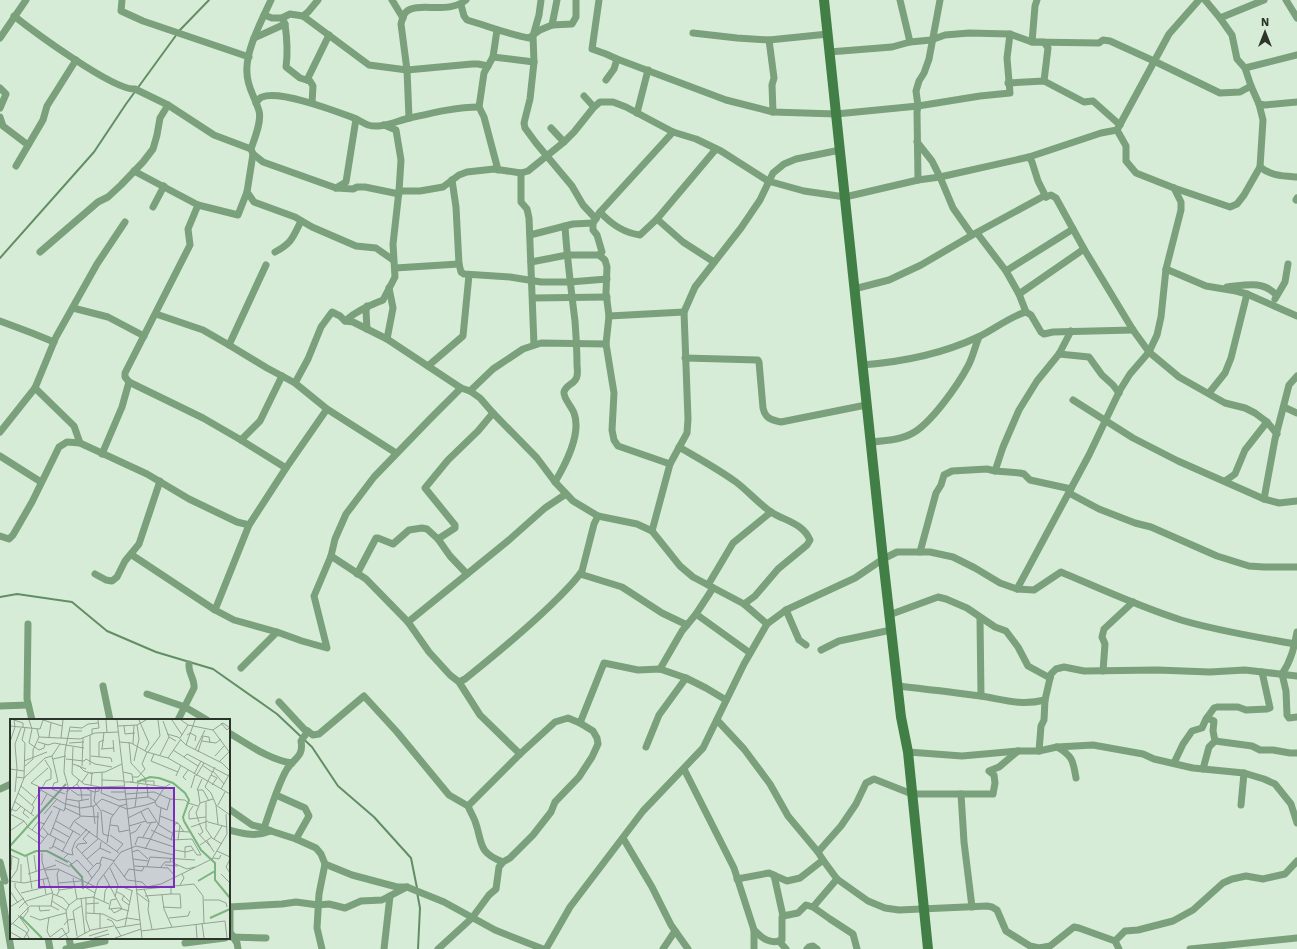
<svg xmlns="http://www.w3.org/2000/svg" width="1297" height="949" viewBox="0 0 1297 949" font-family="'Work Sans',sans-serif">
  <rect width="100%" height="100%" fill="#d7ecd7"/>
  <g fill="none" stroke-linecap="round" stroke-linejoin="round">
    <g stroke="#638e65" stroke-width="2">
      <polyline points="179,31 209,0"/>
      <polyline points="0,258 94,152 126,104 177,34"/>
      <polyline points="0,597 17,594 72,602 107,631 156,652 213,669 277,714 312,747 338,786 374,817 411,858 417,888"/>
      <polyline points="417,892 420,908 418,949"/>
    </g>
    <g stroke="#7aa17b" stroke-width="7">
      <polyline points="122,0 121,11 143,21 249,57"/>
      <polyline points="392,0 403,18"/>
      <polyline points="541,0 539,15 533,36 534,62 530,99 524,123 525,128 536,143 572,186 583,205 596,219"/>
      <polyline points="599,0 592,49 606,54 617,59 726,100 773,112 836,114 918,106 980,96 1010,93 1007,58 1010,34"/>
      <polyline points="900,0 910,42"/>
      <polyline points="1037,0 1035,6 1032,42 1044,42 1048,48 1044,81"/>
      <polyline points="1205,0 1220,18 1232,35 1237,59 1245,68 1251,86"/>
      <polyline points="1286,0 1297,18"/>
      <path d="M461 5 464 16 467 20C488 26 507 34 529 38L540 30 552 25 572 24 576 17V0"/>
      <polyline points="264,15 272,18 282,18"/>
      <path d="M14 16C33 31 114 91 135 89L168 105 214 135 251 149"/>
      <polyline points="303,16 308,12 318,0"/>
      <polyline points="1220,18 1264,0"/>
      <path d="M285 24C287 38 288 53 286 67L300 78 310 81 313 86 312 103"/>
      <polyline points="552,25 557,0"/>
      <polyline points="497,30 493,57 484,73 479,107 484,117 498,170"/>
      <polyline points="693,33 737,38 769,40 828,34"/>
      <polyline points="0,38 26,0"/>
      <polyline points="254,38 285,24 282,18 290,14 303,16 369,65 407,70 472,64 478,64 488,66"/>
      <polyline points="769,40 774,78 772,85 773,112"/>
      <polyline points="829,52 892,47 910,42 931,40 945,35 969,33 1010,34 1032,42 1099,43 1103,40 1110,41 1154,61 1220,93 1240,92 1251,86 1259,104 1263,120 1260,167 1244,195 1237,204 1230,207 1174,188 1136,173 1126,161 1126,146 1117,130"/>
      <polyline points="493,57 534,62"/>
      <polyline points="1245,68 1297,55"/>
      <polyline points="307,80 329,35"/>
      <polyline points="606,80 614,69 617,59"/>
      <polyline points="1008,83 1044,81 1084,102 1093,101 1120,125"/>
      <polyline points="0,88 6,94 0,108"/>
      <polyline points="584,96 594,107"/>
      <path d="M256 103C258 100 259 98 262 97 281 90 335 111 354 118 359 120 363 123 368 125 381 129 396 121 410 118 432 113 456 107 479 107"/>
      <polyline points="1259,104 1265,105 1297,102"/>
      <polyline points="637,113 648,70"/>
      <polyline points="0,117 3,126 28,145"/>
      <path d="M409 118 407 70 401 24C402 20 403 15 406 12 417 1 449 15 466 0"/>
      <polyline points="551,128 564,142"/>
      <polyline points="1117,130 1169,34 1199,0"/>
      <polyline points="917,142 932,161 940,177 953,208 972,235"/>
      <polyline points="253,154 263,162 336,188 353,189 357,187 365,187 399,194"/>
      <polyline points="1029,157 1032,162 1038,181 1046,197"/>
      <polyline points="16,166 43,120 47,106 76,60"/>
      <path d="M1260 167C1271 176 1283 176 1297 177"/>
      <path d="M134 171 198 205 238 215 247 192 253 154 251 149C254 140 262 121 259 111 255 97 247 87 247 73 245 51 262 20 271 0"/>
      <polyline points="521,173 521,202 527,209 529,218 534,345"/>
      <polyline points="452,180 456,207 459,264"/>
      <polyline points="918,180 917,112 918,106 916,91 919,81 924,73 929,59 940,0"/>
      <polyline points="336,188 346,182 356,119"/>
      <polyline points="399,191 420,191 443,187 459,175 467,172 494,169 521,173 528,171 564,142 574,132 594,107 600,102 613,102 626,107 673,132 696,139 721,151 768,181 804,191 845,197 918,180 940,177 1029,157 1101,133 1117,130"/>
      <polyline points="247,192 254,202 295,217 312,227 356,246 376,248 393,260"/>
      <polyline points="1296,200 1297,198"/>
      <polyline points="153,207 164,186"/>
      <path d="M600 212C611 224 624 233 640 235L657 219 716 149"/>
      <polyline points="657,219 683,242 714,262"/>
      <polyline points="977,233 1006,271 1019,294 1026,312 1031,315 1041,332 1044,334 1053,332 1133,330"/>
      <polyline points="530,235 573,224 593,223"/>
      <polyline points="40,252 98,202 108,197 121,185 143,162 153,149 157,135 160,118 168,105"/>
      <path d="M275 252C292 243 293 237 301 221"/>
      <polyline points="531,262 567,255 599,255"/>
      <polyline points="395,268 459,264 461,272 464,274 510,277 541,282 570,282 607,279"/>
      <polyline points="1166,269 1206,286 1236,291 1247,294 1297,316"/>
      <polyline points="1006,271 1073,229"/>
      <path d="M1227 287C1246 285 1263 280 1276 295"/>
      <polyline points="854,289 889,280 921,265 974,234 1044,196 1046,197 1051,195 1056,198 1084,249 1133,330 1149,352 1179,377 1225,403 1245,408 1255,413 1267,422 1277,434"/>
      <polyline points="1019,294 1084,249"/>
      <polyline points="533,298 607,297"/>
      <polyline points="1275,299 1285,282 1288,264"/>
      <polyline points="367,306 366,311 367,329"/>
      <polyline points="73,308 108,317 144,336"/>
      <polyline points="156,314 203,330 229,345 267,368 295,383 327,409 396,453"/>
      <polyline points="609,316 684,312"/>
      <polyline points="0,321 32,333 54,342"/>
      <path d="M345 321C356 311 369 306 383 300L395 277 393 244 399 191 401 160 396 130 384 125"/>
      <polyline points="387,339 393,308 389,288"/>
      <polyline points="229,345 266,265"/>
      <polyline points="1059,354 1089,357 1102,375 1113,385 1119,393"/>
      <path d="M685 358 758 360 759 362 763 408C765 418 771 420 781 422L866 405"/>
      <path d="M862 365C902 362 942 354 978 337 991 331 1013 315 1026 312"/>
      <polyline points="428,366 463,336 469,275"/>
      <polyline points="129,382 203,418 241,440 286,468"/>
      <polyline points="295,383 308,359 321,327 332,312 340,316 345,321 353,322 387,339 461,388 470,391 480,398 493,413 537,458 555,482 573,501 598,516 637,524 652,531 680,566 693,577 744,604 767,624"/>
      <polyline points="35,388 74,426 80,443"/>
      <polyline points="470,391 493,369 523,349 541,343 606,344"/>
      <polyline points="1209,393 1225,373 1231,358 1247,294"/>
      <polyline points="1073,400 1133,438 1178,461 1264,499 1279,503 1297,501"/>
      <polyline points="1284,407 1297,413"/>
      <polyline points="0,432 35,388 56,337 97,264 125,222"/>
      <polyline points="241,440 260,421 282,376"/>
      <path d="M871 442C884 441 899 440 911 434 930 425 958 385 968 366 973 357 975 346 979 337"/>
      <path d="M679 447C698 458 718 469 736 482 748 491 759 504 771 512 785 521 803 523 810 540L807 545 778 569 755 596 744 604"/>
      <polyline points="102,454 122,407 129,382 125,377 125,373 190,245 188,229 198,205"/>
      <polyline points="0,456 41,482"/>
      <polyline points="670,464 618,446 614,440 612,430 614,393 606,344 609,316 606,293 607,267 605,260 599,255 602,252 597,235 593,230 593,223 600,212 673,132"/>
      <polyline points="995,471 1003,447 1019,410 1037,381 1059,354 1071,331"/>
      <polyline points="1225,481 1235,474 1245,450 1267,422"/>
      <path d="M555 482C565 465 582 434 574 413 572 407 563 398 564 392 566 384 576 384 577 376 578 372 577 367 577 364 577 349 576 335 575 321 571 289 567 258 565 226"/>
      <polyline points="1069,493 1099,509 1135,523 1151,527 1217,556 1249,566 1264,567 1297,567"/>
      <polyline points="1264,499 1275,439 1289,385 1297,376"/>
      <polyline points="652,531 670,464 687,433 688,419 684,312 695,287 741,228 760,200 773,173 784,164 796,159 840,150"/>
      <polyline points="0,536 9,539 13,535 32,502 59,447 67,442 80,443 147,474 189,499 237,522 249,525"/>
      <polyline points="438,539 455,528 455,525 425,488 448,460 478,431 493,413"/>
      <polyline points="920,552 936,493 941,485 944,475 952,471 987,469 995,471 1020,473 1024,474 1030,480 1071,489"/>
      <polyline points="132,555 215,610 234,620 277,632"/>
      <polyline points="331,556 366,579 408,622 429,652 450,675 459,682 480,715 520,754"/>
      <polyline points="95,574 106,580 112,581 117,577 125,561 139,544 160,481"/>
      <polyline points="357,574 376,538 378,538 393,544 409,530 422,528 427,529 438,539 450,556 467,574"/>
      <polyline points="580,574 622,587 662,613 687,625"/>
      <polyline points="708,585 733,543 771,512"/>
      <polyline points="1017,589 1089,455 1120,390 1130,374 1149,352 1157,335 1161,317 1166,269 1181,210 1181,202 1174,188"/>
      <polyline points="215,610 249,525 286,468 327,409"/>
      <polyline points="786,610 799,640 806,645"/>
      <polyline points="696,614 750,653"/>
      <polyline points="889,615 938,597 946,599 967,608 995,627 1006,631 1018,647 1028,666 1050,678"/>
      <polyline points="980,618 981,696"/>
      <polyline points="408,622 509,540 545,508 566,494"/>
      <polyline points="28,624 27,699 32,720"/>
      <path d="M1297 632C1294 648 1291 661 1282 674L1286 691 1287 715 1289 718 1297 717"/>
      <polyline points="821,650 839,641 891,630"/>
      <polyline points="241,668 277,632 302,641 327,648 314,596 331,556 335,539 346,514 374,477 429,420 461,388"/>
      <polyline points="660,669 682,631 696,614 713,588"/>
      <polyline points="1103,671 1105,644 1102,637 1104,629 1133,602"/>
      <path d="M459 682 465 679C495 655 524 631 551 605 562 594 574 583 582 571L594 524 598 516"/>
      <polyline points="103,686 110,720"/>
      <path d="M898 686C925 689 953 692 981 696 1005 700 1021 706 1045 700"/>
      <polyline points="147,694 185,707 207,720"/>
      <polyline points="279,702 304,729 313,735 319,734 364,696 397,732 449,795 468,806"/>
      <polyline points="0,706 28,705"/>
      <polyline points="1207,718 1214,721 1213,731 1215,741"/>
      <path d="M178 720 194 688C195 679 188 673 189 664"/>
      <polyline points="717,720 744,749 770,784 788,816 818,852 823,860 837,879 868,901 885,908 899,910 987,906 992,907 997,910 1006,931 1030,946 1039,948 1050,946 1074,927 1079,928 1115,941 1119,949"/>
      <polyline points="580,723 604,663 638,670 660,669 686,678 706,688 726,700"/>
      <path d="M229 733C248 744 269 760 292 763"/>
      <polyline points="646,747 659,715 686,678"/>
      <path d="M1057 747C1073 756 1073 761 1076 778"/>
      <polyline points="1039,751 1041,726 1044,720 1045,700 1051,674 1056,669 1064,667 1084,671 1157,670 1210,672 1245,670 1297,676"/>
      <polyline points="908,752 962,756 1018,751 1039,751 1057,747 1093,745 1143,754 1154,759 1193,768 1244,773 1264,779 1275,784 1291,804 1297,823"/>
      <polyline points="1174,763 1183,744 1192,731 1202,728 1206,719 1214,708 1217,707 1238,707 1246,710 1267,709 1270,708 1262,672"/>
      <polyline points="684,769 734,868 754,930 754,949"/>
      <polyline points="1203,769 1209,747 1215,741 1252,746 1260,750 1273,750 1290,753 1297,753"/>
      <polyline points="0,789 11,784"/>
      <polyline points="961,794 964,842 972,907"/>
      <polyline points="276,795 305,808 309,816 296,839"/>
      <polyline points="1241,805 1244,773"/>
      <polyline points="229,809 252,825 264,828 271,831 296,839 316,848 321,854 325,864 319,894 317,928 322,949"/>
      <path d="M264 828C270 811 278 784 287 769 294 758 304 757 301 741L308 731"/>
      <path d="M229 830C245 834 255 837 271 831"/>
      <polyline points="623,838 652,887 671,925 688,949"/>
      <polyline points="818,852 841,826 856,804 866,783 874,779 912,794 993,794 995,783 994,775 989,771 999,767 1018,751"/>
      <polyline points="0,862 5,881"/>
      <polyline points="325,864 352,875 397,887 407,887 444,902 495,930 543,949"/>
      <polyline points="737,879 769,873 787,881 800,878 823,860"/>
      <polyline points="0,884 11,949"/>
      <polyline points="229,907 282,904 296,902 318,905 329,904 345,908 361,901 382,900 407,887"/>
      <polyline points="230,907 230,932 237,943 238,949"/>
      <polyline points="813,907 830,919 853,934 857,949"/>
      <polyline points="783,916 798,913 806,905 813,907 837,879"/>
      <path d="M754 930C762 938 770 945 782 940V917L783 916 774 875"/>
      <polyline points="231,937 266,938"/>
      <polyline points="48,938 50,949"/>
      <polyline points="69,938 71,948"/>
      <polyline points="779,941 786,949"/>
      <polyline points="1115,941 1125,931 1138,930 1173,921 1193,910 1223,883 1232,879 1246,876 1263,879 1285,874 1297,861"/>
      <polyline points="185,943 225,938"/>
      <polyline points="66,949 105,941"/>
      <polyline points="384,949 390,896"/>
      <path d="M438 949 472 918 489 895 496 889 499 867 503 862 510 858 533 835 551 812 555 802 579 777 592 757 598 744 597 738 593 731 580 723 568 718 555 722 520 754 468 806C470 811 473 816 475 821 483 843 477 852 503 862"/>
      <path d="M546 949 570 907 643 811 703 748 744 664 767 624 786 610 855 578 883 559 897 552H930L953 557 975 568 1000 583 1017 589 1034 590 1061 572C1101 589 1140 607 1181 620 1218 631 1257 637 1295 644"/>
      <polyline points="663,949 675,931"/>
      <polyline points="807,949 809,947 813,946 817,949"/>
      <polyline points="1190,949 1297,938"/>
    </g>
    <polyline stroke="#427f47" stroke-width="10" points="824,0 883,559 901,717 908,752 928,949"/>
  </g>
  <g transform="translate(10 719)">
    <rect width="220" height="220" fill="#d7ecd7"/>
    <path fill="none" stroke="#7bb47e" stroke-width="2" d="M127 63 140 58 149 59 163 64 175 74 179 81 173 98 174 102 191 131 205 144V161L220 179M0 127 56 65M0 130 15 137 26 132H37L58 143M60 145 72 158 73 170M188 162 205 152M10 197 32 219M200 199 220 190"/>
    <path fill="none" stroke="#93a293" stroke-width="1" d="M4 1 13 4V9M19 1 22 10 19 24 29 31 34 29 35 25M33 1 52 7M96 1 97 13M107 1 132 219M129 1 139 24 135 32M162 1 172 16M171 1 178 6 203 11 220 34M153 2 159 18 166 22M211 4 217 11 220 8M0 7 30 10 33 1M108 7 127 6 136 1M114 7 115 15 125 14M203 11 213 4 220 9M59 12H72M82 15V10L89 9 88 1M157 15 168 18 176 26 212 44 220 52M80 16V46M177 16 180 14 186 17 185 22M193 17 199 18 200 24M29 18 70 20 85 14 108 13M39 18 41 4M51 19 53 1M170 19 178 6M103 21 104 33M192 22 206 24 211 20M0 23 5 8 4 1M28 23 38 26 44 24 74 29M110 23 121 24 137 33 158 39 220 75M119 23 121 44 135 59 136 65M59 24 74 23M123 25 124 6M176 26 185 1M63 28 62 55 74 65 90 68 115 67M91 30 104 29M92 30 94 13M163 31 188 47M185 31 195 11M138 33 150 17 148 1M188 33 193 17M144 35 141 42 168 53M150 36 159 18M42 37 48 63 44 64 42 70 55 75M81 37 101 39 102 43M205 37 214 27M89 38V23L94 21M174 38 177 35 219 57M158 39 171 20M43 40 56 37M56 40 74 42M14 42 37 33M74 42 76 40 85 45 102 48M124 42 129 20 127 6M209 43 219 33M63 45 76 50M68 46 74 52 83 55M192 46 202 53M15 47 23 40V31L29 18 27 10M72 47 73 19M205 48 195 68 201 74 206 86 220 96M0 50 14 52M203 52 214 65M92 53V68M113 53 122 55 123 63H114M80 54 95 53 112 45M184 55 191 42M201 56 207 59 202 66M166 57 171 46M186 57 194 44M6 58 14 59 35 39 42 37 50 25M122 58H128L135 50 132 45 137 33M192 60 187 71H193M92 61 114 62M176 61 173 58 178 51M133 62H144V66M72 63 79 53M120 63 155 68 160 65M67 65 71 71 72 81M137 66 138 78M11 67 25 79M81 67 82 54M86 68 84 82 91 92 93 115 99 117M92 68 91 74 109 81 138 78 146 82M32 69 21 64 38 49M181 69 185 56M77 70 84 73 89 72V68M211 70 220 54M31 71 55 85M61 71 68 76H80M188 71 190 84 186 94 189 103M193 71 199 82M81 72V87M5 73 7 50 5 25 11 9M56 73 67 65 69 61M101 73H115M8 74 24 88 21 95M115 75 144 73 160 80 175 81 178 84 188 87M56 80 68 82 79 80M4 82 24 97M145 83 147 87 157 91 160 80M196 83V110L202 119 212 125M190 84 203 80M56 85 71 89M22 86 36 62 41 60V51L35 41M31 86 37 75M206 86 208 105M208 86 215 73M43 87 54 92 55 89 58 67 54 53 55 32 60 8 72 9 78 5 88 4M83 87 85 105M183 87 179 93V100L196 98M125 88 128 65M55 89 70 96M71 89 84 87 92 80 117 90 136 86 145 83 154 69M1 90 6 92 11 87M15 90 13 94 19 99M92 91 103 96M131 93 137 104 146 103M0 95 14 59 15 24 12 21 15 9M0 95 14 102 19 109 34 119M34 95 47 80M70 97 89 98M150 97 168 104 174 113M118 99 138 89 149 106 162 114M46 102 70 116M65 103 109 134M198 103 217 108M100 106 108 107 109 113 119 111M119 107 136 102M181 108 198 102M33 109 38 115 55 124M43 109 59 118M60 109 64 102 70 98 69 82M22 111 28 103 35 105M141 111 162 121 182 120 191 136H187L181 127M0 112 14 102M163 112 180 113M188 114 200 127M28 115 42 92M120 115 126 112 131 105M17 116 30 125 38 115M40 116 50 90M100 116 113 125 107 132M189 116 193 113 189 104M133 118 141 104M87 119 88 93M140 120 164 128M204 120 212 107M161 121 165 105 168 104M164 121 163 144 177 150 185 148M168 121 170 106M197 122 204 133M97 124 101 99 110 87 117 85M125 126 128 118 141 120M190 126 202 118M43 127 58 135M66 128 83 147M39 129H42L46 119M66 129 68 125 77 124 73 120 80 112M90 129 101 134M135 130 149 104 151 89M165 131 176 133 183 131M207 132 220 138M52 133 63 112M122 133 128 131 138 140M32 134V143L43 175 41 187M72 134 88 120M0 136 9 140 7 151 0 161M24 136 26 152M17 137 22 170M54 139 58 135 63 136 62 131 65 123 77 110M175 139V128L181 127M77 140 90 129 91 123M123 140 138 142M202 140 217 115 216 95M220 140 216 148 220 154M45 141 60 148M58 142 62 145 67 141 78 153M90 144 92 138 105 142M104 144 117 161 132 163 137 168 151 165 204 139 209 140 211 136M155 146 168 147M124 147 158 149 165 157M137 147 140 138 185 141M151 148 155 143H161L160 139M100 149 108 166 105 178M1 151 2 137M35 151 48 150 86 168M18 155 46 146M211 155 220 164M94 156 112 190M114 158 119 150 132 152 134 148M63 159 67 180M82 159 78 153 87 144 91 145 89 150 75 168 85 174M33 160 36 175M0 162 14 164 39 159M5 164V168L18 187M11 164V145M48 164 71 162M170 166 174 159 172 155M110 167 123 172M134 170 139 182 138 191 142 210M49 171 63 169M126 171 184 165 193 177 194 204M0 172 8 184M107 173 113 176 120 183M11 174 40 167M127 174 139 183M43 175 53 179 59 186M47 176 49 172 47 155 49 151M114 176 112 181 119 186M152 176 154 190 162 208M135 177 161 175V167M76 178V200L80 212M83 178 99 185M71 179 75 215M84 179V194M106 180 101 181 99 190 109 189 119 192M194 181H209L216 184 217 188M42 182 56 191M94 183 95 172 99 166M76 185 89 184M29 187 30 192 40 191M0 188 14 179M153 188 171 189 170 175H161M9 189 16 182 42 174M101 190 104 194 112 190M76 194 93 195 107 202 117 199M90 194V210M8 196 19 211 14 219M20 197 30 201 56 194M39 198 37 212 40 218M13 199 18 192V188M117 199 130 201M159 199 178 197 180 192M97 200 102 202 111 217M0 203 16 213 19 219M192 204 194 219M186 205 187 219M54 206 58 201 65 200M0 207 20 187H41L49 191M115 207 122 172M105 209 130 205M131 212 215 202 217 219M0 213 11 219M67 217 63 192 71 187M79 217 98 211M40 218 52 209 58 219M49 219 59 213 56 192 59 186 67 180 84 178 88 163 111 133 126 127 164 136M66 219 81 211 104 207M84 219 99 215M105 219 131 210"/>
    <path fill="#7b2cbf" fill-opacity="0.15" stroke="#7b2cbf" stroke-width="2" d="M29 69H164V168H29Z"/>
    <rect width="220" height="220" fill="none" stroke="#2c342c" stroke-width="2"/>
  </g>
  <g transform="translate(1265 32)" stroke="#d7ecd7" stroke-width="3" paint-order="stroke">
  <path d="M0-3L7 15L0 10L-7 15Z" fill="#2c342c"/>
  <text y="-6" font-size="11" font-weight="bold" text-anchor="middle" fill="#2c342c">N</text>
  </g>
</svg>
